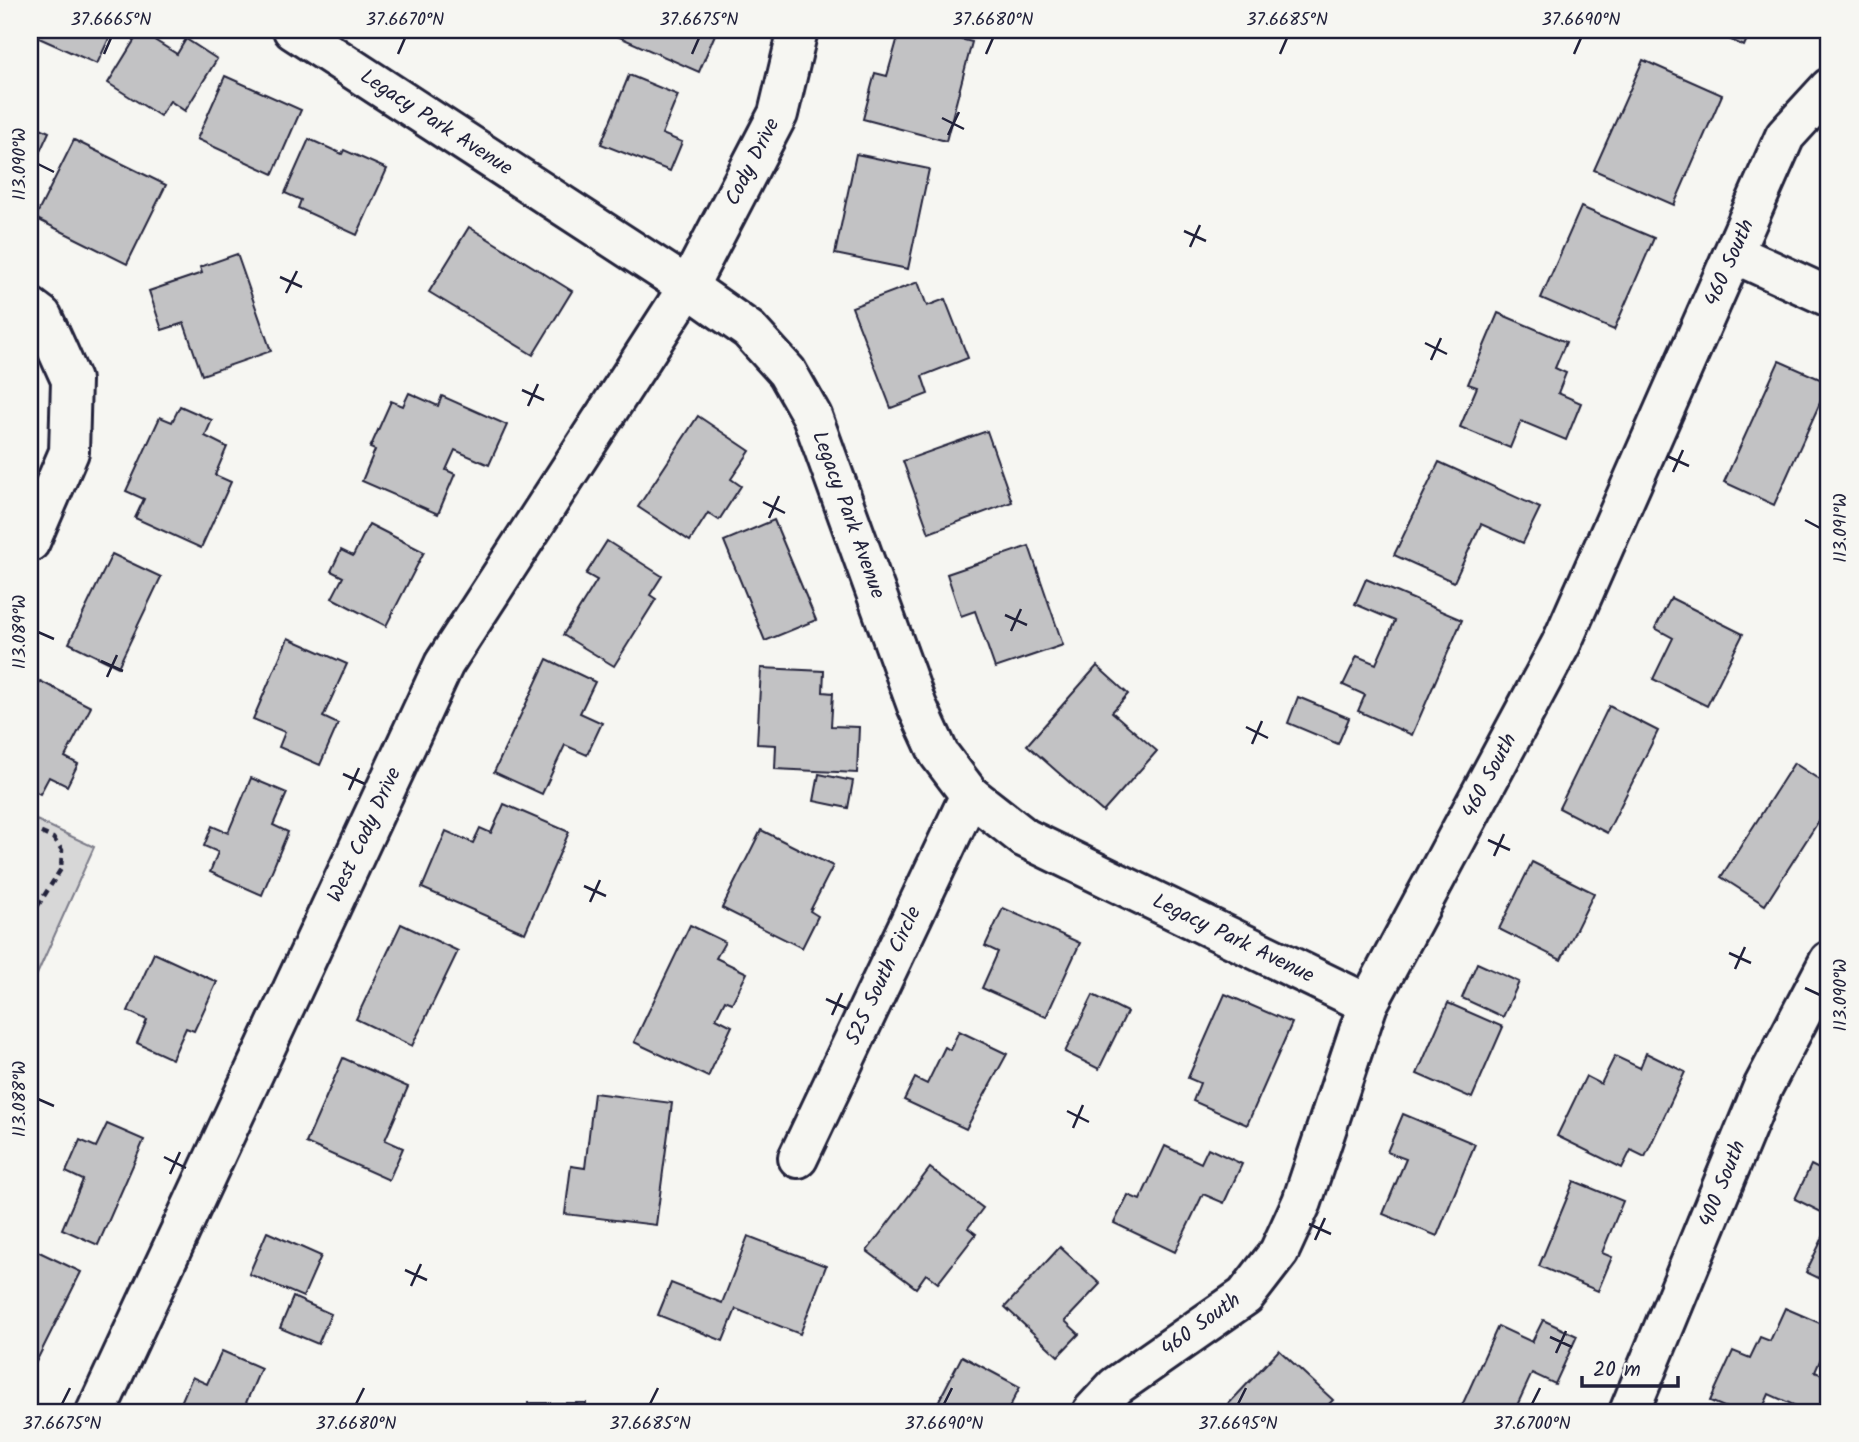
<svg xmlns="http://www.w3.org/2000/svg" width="1859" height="1442" viewBox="0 0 1859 1442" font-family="Kalam,sans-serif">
  <rect width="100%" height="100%" fill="#f6f6f2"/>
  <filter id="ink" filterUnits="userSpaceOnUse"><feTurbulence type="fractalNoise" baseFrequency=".0143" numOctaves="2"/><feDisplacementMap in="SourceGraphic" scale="14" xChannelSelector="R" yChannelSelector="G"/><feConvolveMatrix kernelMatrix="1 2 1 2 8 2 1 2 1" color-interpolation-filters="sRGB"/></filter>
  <g filter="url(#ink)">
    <polygon fill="#d7d7d7" stroke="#7c7c89" stroke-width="2" points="30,817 94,847 30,990"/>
    <g fill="#c2c2c4" stroke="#22223b" stroke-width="2">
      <polygon points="30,30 113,30 97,64 30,34"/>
      <polygon points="619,30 710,30 716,32 699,72 617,36"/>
      <polygon points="900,30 925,30 972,42 946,141 863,119 875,73 887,76"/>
      <polygon points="1709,30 1751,30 1744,46"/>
      <polygon points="140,31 177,54 186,39 217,59 185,111 170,101 160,116 108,83"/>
      <polygon points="1643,60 1722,95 1674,205 1594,170"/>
      <polygon points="629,75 678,95 662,134 682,142 670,171 601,144"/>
      <polygon points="225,76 301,110 273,174 197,139"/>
      <polygon points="30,123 49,132 31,171 30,171"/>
      <polygon points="309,139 342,154 344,150 387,169 357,235 298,208 301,200 285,193"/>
      <polygon points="74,140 166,185 127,264 35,218"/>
      <polygon points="856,154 929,169 908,269 835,254"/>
      <polygon points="1581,207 1654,238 1614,330 1541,298"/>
      <polygon points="469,227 572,291 533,355 429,292"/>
      <polygon points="237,254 271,351 202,375 184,323 162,330 149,291 202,273 200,267"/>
      <polygon points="918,282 927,306 945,299 968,358 922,376 928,394 891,408 852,307"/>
      <polygon points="1498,313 1566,342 1555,368 1566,373 1558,393 1581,403 1566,440 1521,421 1510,448 1460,427 1477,387 1468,384"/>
      <polygon points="1779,361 1829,383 1774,505 1724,482"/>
      <polygon points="409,393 438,406 442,396 507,425 489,465 455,450 446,470 455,474 438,514 362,481 375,450 370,448 391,401 403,406"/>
      <polygon points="180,406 212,420 205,436 227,447 215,475 231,482 201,548 135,518 144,499 126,491 160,417 172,422"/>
      <polygon points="698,416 750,451 731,479 741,486 719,520 708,513 690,541 638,507"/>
      <polygon points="987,431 1012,502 929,533 903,461"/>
      <polygon points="1439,462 1540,508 1523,543 1481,524 1454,582 1394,555"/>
      <polygon points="774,520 816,620 765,641 724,541"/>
      <polygon points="369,524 424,552 386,626 332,598 343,577 331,571 341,550 353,556"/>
      <polygon points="607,541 662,576 650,595 656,599 614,666 563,635 597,580 586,574"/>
      <polygon points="1029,546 1063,645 995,668 975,611 961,616 947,574"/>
      <polygon points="112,554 161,577 118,667 69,643"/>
      <polygon points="1366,579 1462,620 1412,735 1358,711 1365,695 1343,685 1357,656 1376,664 1395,621 1355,604"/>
      <polygon points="1671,598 1743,634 1707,706 1653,679 1673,638 1655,628"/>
      <polygon points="288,638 347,664 323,717 338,724 320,765 279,747 285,732 253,719"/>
      <polygon points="547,659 595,682 580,713 602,723 587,755 565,745 542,794 494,772"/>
      <polygon points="1097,666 1128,694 1112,712 1157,751 1103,812 1027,745"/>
      <polygon points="761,668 824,671 823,692 833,693 831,726 859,727 857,773 775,769 776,745 757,744"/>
      <polygon points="40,681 91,707 65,757 78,764 67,786 49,777 40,794 30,789 30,700"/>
      <polygon points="1298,697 1349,718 1338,744 1288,723"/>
      <polygon points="1609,706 1658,731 1607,833 1559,808"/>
      <polygon points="1794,763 1829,786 1829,805 1765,905 1721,877"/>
      <polygon points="819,774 853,781 848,808 814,801"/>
      <polygon points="251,778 287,793 273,825 288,832 262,895 210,872 218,852 204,846 212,826 228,833"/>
      <polygon points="504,804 569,832 525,933 422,888 446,831 473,843 480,828 491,833"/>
      <polygon points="761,830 833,866 810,911 818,916 802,948 722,908"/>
      <polygon points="1532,862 1594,893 1561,960 1499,929"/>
      <polygon points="1003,908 1080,943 1046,1017 982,988 998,952 985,946"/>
      <polygon points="401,924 458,951 412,1046 356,1019"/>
      <polygon points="690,925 725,942 716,958 747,973 732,1003 725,1000 716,1018 732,1026 708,1077 634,1042"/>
      <polygon points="154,953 217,982 194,1031 186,1028 172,1059 137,1043 147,1020 128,1011"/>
      <polygon points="1477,963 1519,982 1503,1017 1462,998"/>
      <polygon points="1225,994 1292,1023 1247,1125 1193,1101 1200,1083 1188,1078"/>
      <polygon points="1093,995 1127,1012 1099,1069 1065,1052"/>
      <polygon points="1448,1003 1503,1027 1472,1098 1417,1074"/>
      <polygon points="959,1031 1007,1054 966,1129 904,1100 915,1078 927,1084 945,1047 950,1050"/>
      <polygon points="1646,1053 1685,1072 1645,1157 1631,1150 1622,1168 1557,1136 1586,1076 1601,1084 1615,1056 1640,1068"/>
      <polygon points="343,1058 408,1087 385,1140 403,1148 389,1180 306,1143"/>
      <polygon points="594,1093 672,1103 656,1225 565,1214 571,1166 585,1168"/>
      <polygon points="1403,1114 1475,1144 1437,1236 1383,1214 1406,1159 1387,1152"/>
      <polygon points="107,1124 144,1140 98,1245 62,1229 83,1180 66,1172 80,1140 96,1147"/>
      <polygon points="1165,1146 1201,1163 1208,1148 1242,1164 1224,1203 1203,1194 1175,1252 1114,1223 1128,1195 1140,1200"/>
      <polygon points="1811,1165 1829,1174 1829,1216 1795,1199"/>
      <polygon points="930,1168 983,1208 968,1228 976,1234 938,1283 926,1274 916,1288 867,1251"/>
      <polygon points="1574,1181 1623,1201 1602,1253 1612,1257 1598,1291 1539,1266"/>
      <polygon points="1829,1225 1829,1283 1806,1272"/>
      <polygon points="267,1232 321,1256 303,1297 249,1274"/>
      <polygon points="748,1236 826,1266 800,1334 736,1309 723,1341 658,1315 671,1283 722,1303"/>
      <polygon points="1060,1247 1100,1284 1065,1321 1079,1334 1058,1356 1005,1307"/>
      <polygon points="33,1249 81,1272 35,1364 30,1362 30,1255"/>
      <polygon points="293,1297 331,1314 318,1344 280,1328"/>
      <polygon points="1785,1308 1829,1327 1829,1340 1815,1372 1829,1378 1829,1395 1822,1412 1809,1412 1769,1394 1761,1412 1736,1412 1710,1401 1733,1351 1750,1358 1760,1337 1770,1341"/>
      <polygon points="1543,1320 1577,1336 1555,1384 1532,1373 1514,1412 1459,1412 1498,1326 1532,1342"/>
      <polygon points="1279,1350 1333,1400 1321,1412 1221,1412"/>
      <polygon points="222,1351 261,1368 242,1412 177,1412 192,1377 207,1384"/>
      <polygon points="962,1356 1020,1387 1007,1412 933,1412"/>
      <rect x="528" y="1403" width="58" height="9"/>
    </g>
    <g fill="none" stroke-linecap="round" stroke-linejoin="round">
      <defs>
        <g id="street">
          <polyline points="293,30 688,287 749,330 787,372 812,416 917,706 939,754 970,795 1025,838 1368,1004"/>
          <polyline points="1735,254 1829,297"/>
          <polyline points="30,307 42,316 71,380 69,452 30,542"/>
          <polyline points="798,1158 970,795"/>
          <polyline points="1092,1412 1116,1386 1245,1296 1279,1252 1302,1202 1368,1004 1561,644 1785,136 1829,88"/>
          <polyline points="1629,1412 1763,1087 1829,961"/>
        </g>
        <polyline id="secondary" points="96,1412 444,664 688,287 778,114 798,30"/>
      </defs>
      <use href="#street" stroke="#22223b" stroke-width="44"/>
      <use href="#secondary" stroke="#22223b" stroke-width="44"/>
      <polyline stroke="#22223b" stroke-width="4.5" stroke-dasharray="7 5" stroke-linecap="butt" points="30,828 53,838 62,850 61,869 30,918"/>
      <use href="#street" stroke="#f6f6f2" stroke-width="38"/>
      <use href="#secondary" stroke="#f6f6f2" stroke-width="38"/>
    </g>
  </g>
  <path fill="none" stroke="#22223b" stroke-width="2.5" d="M104 54 111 38M398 54 405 38M692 54 699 38M986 54 993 38M1280 54 1287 38M1574 54 1581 38M942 118 964 129M948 135 959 112M38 164 54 172M1184 231 1206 241M1190 247 1200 225M280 277 302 287M286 293 297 271M1425 343 1447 354M1431 360 1441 338M522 390 544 400M528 406 538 384M1667 456 1689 466M1673 472 1683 450M763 502 785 513M769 518 779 496M1805 520 1820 528M1005 615 1027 625M1011 631 1021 609M38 632 54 639M101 661 123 671M107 677 117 655M1246 727 1268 738M1252 744 1262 721M343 774 365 784M349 790 359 768M1488 840 1510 850M1494 856 1504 834M584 886 606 896M590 902 600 880M1729 953 1751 963M1735 969 1745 947M1805 988 1820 995M826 999 848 1009M832 1015 842 993M38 1099 54 1106M1067 1111 1089 1122M1073 1128 1083 1105M164 1157 186 1168M170 1174 180 1152M1309 1224 1331 1234M1315 1240 1325 1218M405 1270 427 1280M411 1286 421 1264M1550 1337 1572 1347M1556 1353 1566 1331M62 1404 70 1388M356 1404 364 1388M650 1404 658 1388M944 1404 952 1388M1238 1404 1246 1388M1532 1404 1540 1388"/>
  <g text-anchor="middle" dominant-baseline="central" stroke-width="5" stroke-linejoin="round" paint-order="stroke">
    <g font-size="21" fill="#22223b" stroke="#f6f6f2">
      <text transform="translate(436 123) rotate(33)">Legacy Park Avenue</text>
      <text transform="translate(753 162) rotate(-63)">Cody Drive</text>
      <text transform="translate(1730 263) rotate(-66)">460 South</text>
      <text transform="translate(848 515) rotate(70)">Legacy Park Avenue</text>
      <text transform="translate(1490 776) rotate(-62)">460 South</text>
      <text transform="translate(365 835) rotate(-65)">West Cody Drive</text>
      <text transform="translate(1233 939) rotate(26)">Legacy Park Avenue</text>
      <text transform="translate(884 976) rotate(-65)">525 South Circle</text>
      <text transform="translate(1723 1184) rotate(-68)">400 South</text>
      <text transform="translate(1201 1325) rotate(-36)">460 South</text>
    </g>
  </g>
  <rect width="1859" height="1442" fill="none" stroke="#f6f6f2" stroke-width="77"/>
  <path d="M1582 1376v10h96v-10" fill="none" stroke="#22223b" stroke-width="3.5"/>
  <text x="1593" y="1376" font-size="21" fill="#22223b" stroke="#f6f6f2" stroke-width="5" paint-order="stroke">20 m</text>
  <rect x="38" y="38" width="1782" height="1366" fill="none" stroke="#22223b" stroke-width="2.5"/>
  <g font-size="18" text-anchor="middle" fill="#22223b">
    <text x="111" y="25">37.6665°N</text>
    <text x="405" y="25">37.6670°N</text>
    <text x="699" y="25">37.6675°N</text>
    <text x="993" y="25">37.6680°N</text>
    <text x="1287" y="25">37.6685°N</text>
    <text x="1581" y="25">37.6690°N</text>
    <text transform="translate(19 164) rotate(-90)" y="6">113.090°W</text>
    <text transform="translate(1840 528) rotate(-90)" y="6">113.091°W</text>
    <text transform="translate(19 632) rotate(-90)" y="6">113.089°W</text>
    <text transform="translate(1840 995) rotate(-90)" y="6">113.090°W</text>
    <text transform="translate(19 1099) rotate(-90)" y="6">113.088°W</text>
    <text x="62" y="1429">37.6675°N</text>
    <text x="356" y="1429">37.6680°N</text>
    <text x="650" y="1429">37.6685°N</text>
    <text x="944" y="1429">37.6690°N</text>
    <text x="1238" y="1429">37.6695°N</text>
    <text x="1532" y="1429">37.6700°N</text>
  </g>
</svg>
